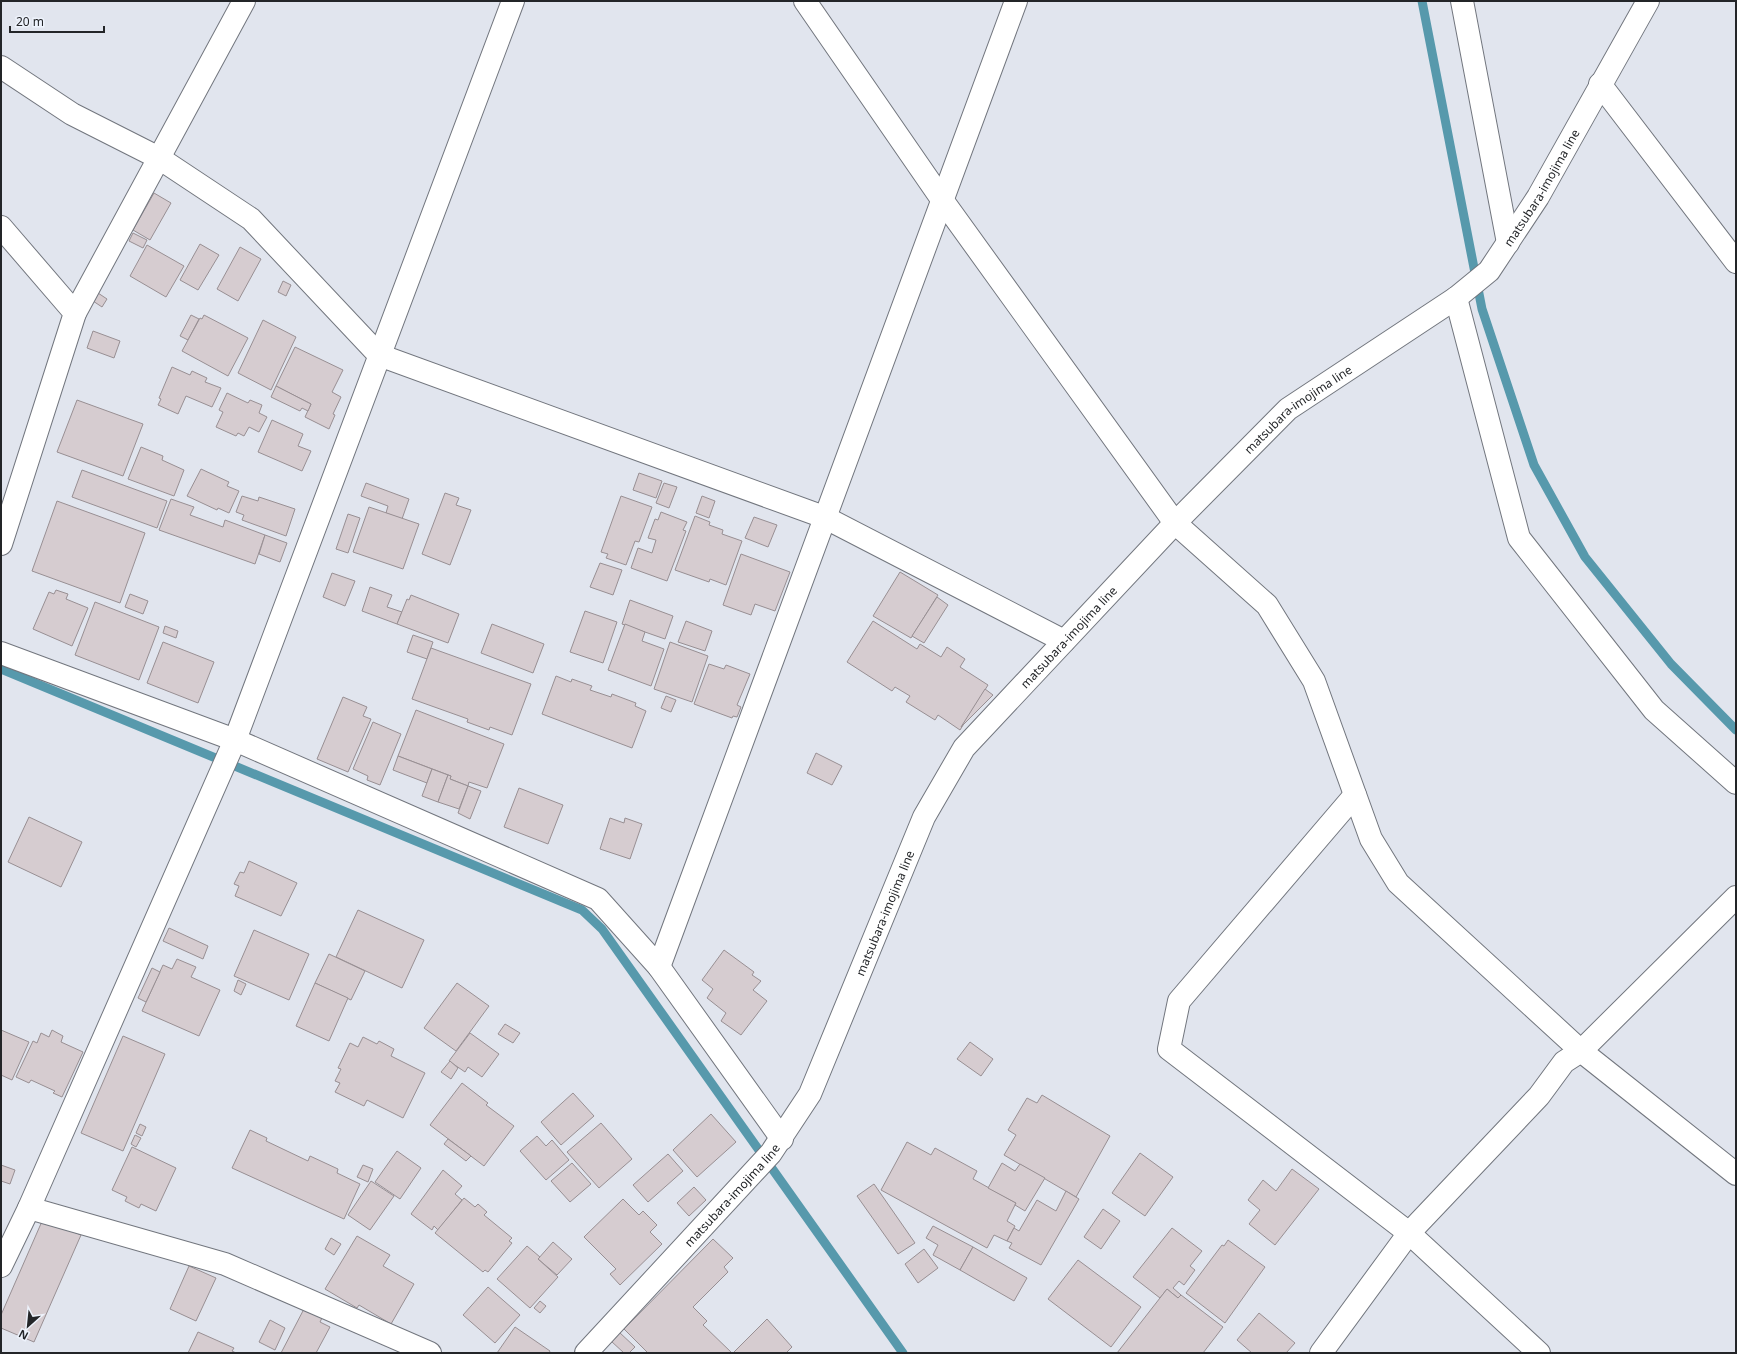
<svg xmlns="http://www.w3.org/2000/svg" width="1737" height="1354" viewBox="0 0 1737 1354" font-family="'Noto Sans',sans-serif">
  <rect width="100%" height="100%" fill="#e1e5ee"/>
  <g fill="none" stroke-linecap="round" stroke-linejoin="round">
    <g stroke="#5799ac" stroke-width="9">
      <polyline points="1422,1 1482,309 1534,465 1585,557 1671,664 1736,730"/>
      <polyline points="1,669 582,910 602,929 903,1353"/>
    </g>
  </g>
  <g fill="#d6ccd0" stroke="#988f93">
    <polygon points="154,193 171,203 150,240 133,230"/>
    <polygon points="133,233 147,240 143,248 129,241"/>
    <polygon points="200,244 219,255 198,290 180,280"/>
    <polygon points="147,245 184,266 166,297 130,276"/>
    <polygon points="240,247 261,259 238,301 217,289"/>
    <polygon points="283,281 291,285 286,296 278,292"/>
    <polygon points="98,293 107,299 102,307 93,301"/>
    <polygon points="191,315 199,319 188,340 180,336"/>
    <polygon points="204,315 248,338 228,376 182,351 200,318 202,319"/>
    <polygon points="263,320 296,337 271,390 238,373"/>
    <polygon points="93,331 120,341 114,358 87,348"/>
    <polygon points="295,347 343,370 332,392 341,397 333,414 335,415 329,429 305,417 311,404 276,386"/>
    <polygon points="172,367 190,375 192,371 207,378 205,382 221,388 212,407 186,396 178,414 158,405 161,399 159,398"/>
    <polygon points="276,386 311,404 308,411 302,408 300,411 271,397"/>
    <polygon points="227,393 248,403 250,400 262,405 259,413 267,417 259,432 249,427 244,436 238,433 236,436 216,427 223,412 219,410"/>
    <polygon points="77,400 143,424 123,476 57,452"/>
    <polygon points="272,420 303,434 298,446 311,451 302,471 258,452"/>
    <polygon points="141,447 163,456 162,460 184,470 174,496 128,479"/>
    <polygon points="201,469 229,482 227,486 239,491 229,513 218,508 217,510 187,496"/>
    <polygon points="82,470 167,501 157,528 72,497"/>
    <polygon points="639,473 662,481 656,498 633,490"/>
    <polygon points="366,483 409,499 402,519 386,513 388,506 361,496"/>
    <polygon points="664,483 677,487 669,508 656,503"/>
    <polygon points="445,493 459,498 456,505 471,510 450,565 422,554"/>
    <polygon points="242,496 258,501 259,497 295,509 286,536 242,520 244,515 236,512"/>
    <polygon points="621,496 652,507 639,542 635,541 626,565 606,558 608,554 601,552"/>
    <polygon points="702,496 715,501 709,518 696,513"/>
    <polygon points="171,499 194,507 190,515 223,527 225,520 265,535 255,564 159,530"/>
    <polygon points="57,501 145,533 120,603 32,571"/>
    <polygon points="369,507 419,524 403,569 353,552"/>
    <polygon points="661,512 687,522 683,530 686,531 667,581 631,568 638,548 652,553 656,540 648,538 655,519 658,520"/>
    <polygon points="348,514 360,518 348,553 336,549"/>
    <polygon points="695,516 710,522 709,525 723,530 722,534 742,541 726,585 710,579 709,582 675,570"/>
    <polygon points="754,517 777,525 768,547 745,538"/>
    <polygon points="265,535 287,543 280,562 259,554"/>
    <polygon points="741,554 790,572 775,611 755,604 751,615 723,605"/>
    <polygon points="600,563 622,570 613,595 590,587"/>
    <polygon points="900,572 938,595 911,638 873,616"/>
    <polygon points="332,573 355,581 345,606 323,597"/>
    <polygon points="370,587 392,595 387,607 402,612 397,624 362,611"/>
    <polygon points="56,590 68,594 66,599 88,608 72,646 33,629 49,592 54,594"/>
    <polygon points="130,594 148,601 143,614 125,607"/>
    <polygon points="411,595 459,614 448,643 397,624 407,599 409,600"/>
    <polygon points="937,597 948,605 924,643 912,636"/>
    <polygon points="630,600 673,616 665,639 622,624"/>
    <polygon points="95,602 159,627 139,680 75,655"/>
    <polygon points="585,611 617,622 603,663 570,652"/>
    <polygon points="686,621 712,631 705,651 678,642"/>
    <polygon points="873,621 917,649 920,644 941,657 947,647 965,659 960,667 988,685 960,730 938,715 935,720 906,702 910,696 895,687 892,691 847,662"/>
    <polygon points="492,624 544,644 533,673 481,653"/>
    <polygon points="625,624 645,632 642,641 664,649 651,686 608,670"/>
    <polygon points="165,626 178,631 176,638 163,633"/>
    <polygon points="413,635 433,642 427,659 407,652"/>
    <polygon points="163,642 214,662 198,703 147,683"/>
    <polygon points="670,642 708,656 692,702 654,689"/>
    <polygon points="431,648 531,684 512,735 490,727 489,730 467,722 468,719 412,699"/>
    <polygon points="709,664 724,669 726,665 750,674 737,705 741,707 737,717 733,716 732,718 694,704"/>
    <polygon points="556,676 571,682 572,679 592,686 590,690 611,697 612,694 636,703 635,706 646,711 632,748 542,714"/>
    <polygon points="985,689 993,695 961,727"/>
    <polygon points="666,696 676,700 671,712 661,708"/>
    <polygon points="343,697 367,707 363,716 371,719 348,772 317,759"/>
    <polygon points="416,710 504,744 487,788 469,782 468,786 450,779 451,776 398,756"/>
    <polygon points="373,722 401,734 380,785 367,780 368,776 353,769"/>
    <polygon points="816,753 842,766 832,785 807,773"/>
    <polygon points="398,756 432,769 427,783 393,770"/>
    <polygon points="432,769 448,775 438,802 422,796"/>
    <polygon points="448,775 451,776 450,779 468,786 459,809 438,802"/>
    <polygon points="468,786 481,791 470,819 458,813"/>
    <polygon points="519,788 563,805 548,844 504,827"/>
    <polygon points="29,817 82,842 61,887 8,862"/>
    <polygon points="610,818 624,823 625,818 642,824 630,859 600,849"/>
    <polygon points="249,861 297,883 281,916 235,896 239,886 234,884 240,872 244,873"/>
    <polygon points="358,910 424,940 402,988 336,957"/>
    <polygon points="169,928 208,946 203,959 163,941"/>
    <polygon points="254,930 309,954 289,1000 234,976"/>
    <polygon points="724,950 754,972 752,975 761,981 753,990 767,1001 741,1035 721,1021 726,1013 707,998 713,989 702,980"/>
    <polygon points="329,954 365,971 351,1000 315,983"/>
    <polygon points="177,959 196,967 191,977 220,990 199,1036 142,1011 163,965 172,969"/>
    <polygon points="152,968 160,972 146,1002 138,998"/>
    <polygon points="238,980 246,984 241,995 234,991"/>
    <polygon points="315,983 348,998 329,1041 296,1026"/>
    <polygon points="457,983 489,1006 456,1051 424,1028"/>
    <polygon points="505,1024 520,1033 513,1043 498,1034"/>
    <polygon points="1,1030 29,1042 12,1080 1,1075"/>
    <polygon points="52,1030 63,1036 61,1042 83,1052 62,1097 53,1093 55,1091 31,1080 29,1083 16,1077 33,1041 37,1043 41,1033 49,1037"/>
    <polygon points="470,1033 499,1054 482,1077 468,1067 465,1072 449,1061"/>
    <polygon points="123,1036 165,1054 123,1151 81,1133"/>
    <polygon points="363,1037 377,1044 379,1041 394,1049 391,1056 425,1073 403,1118 367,1100 364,1106 335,1092 340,1083 335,1081 341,1069 338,1068 350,1043 358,1047"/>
    <polygon points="970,1042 993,1059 981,1076 957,1059"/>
    <polygon points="450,1061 458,1068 451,1079 441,1072"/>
    <polygon points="462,1083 488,1103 486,1105 514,1126 484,1166 430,1125"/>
    <polygon points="573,1093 594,1116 561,1145 541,1122"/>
    <polygon points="1042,1095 1110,1136 1076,1197 1004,1155 1016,1135 1008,1130 1027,1098 1037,1103"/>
    <polygon points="711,1114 736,1142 697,1177 673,1150"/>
    <polygon points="601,1123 632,1159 599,1188 567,1152"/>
    <polygon points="140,1124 146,1127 142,1136 136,1133"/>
    <polygon points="250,1130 267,1138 266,1141 308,1161 310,1156 338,1169 337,1173 360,1184 344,1219 232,1168"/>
    <polygon points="135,1135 141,1138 136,1147 131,1144"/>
    <polygon points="537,1136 546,1146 552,1140 569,1160 546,1180 520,1151"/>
    <polygon points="448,1139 471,1156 466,1161 444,1144"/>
    <polygon points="907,1142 931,1155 935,1148 977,1171 973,1179 1016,1203 1007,1221 1015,1226 1007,1241 994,1235 987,1248 881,1190"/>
    <polygon points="132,1147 176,1168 156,1211 141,1204 139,1208 125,1201 127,1197 112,1190"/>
    <polygon points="397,1151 421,1168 400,1199 375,1182"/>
    <polygon points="1140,1153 1173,1177 1145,1216 1112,1193"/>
    <polygon points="668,1154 683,1171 648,1202 633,1185"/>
    <polygon points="572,1163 591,1184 570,1202 551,1181"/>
    <polygon points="1002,1163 1015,1171 1020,1164 1045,1178 1025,1211 1015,1205 1016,1203 988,1188"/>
    <polygon points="1,1165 15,1170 10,1184 1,1181"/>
    <polygon points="363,1165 373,1169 368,1182 357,1177"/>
    <polygon points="1292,1169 1319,1189 1275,1245 1249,1224 1260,1210 1248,1200 1263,1180 1276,1191"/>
    <polygon points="443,1170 462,1186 455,1194 462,1200 438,1230 434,1226 432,1230 411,1214"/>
    <polygon points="371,1181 394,1196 370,1230 348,1215"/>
    <polygon points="874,1184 915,1243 898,1254 857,1196"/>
    <polygon points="694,1187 706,1200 689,1216 677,1203"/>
    <polygon points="1066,1191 1079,1199 1041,1265 1009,1248 1012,1243 1007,1241 1014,1228 1019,1231 1037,1200 1056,1211"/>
    <polygon points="464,1198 475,1207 478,1204 487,1212 484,1215 512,1238 509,1241 512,1243 488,1272 485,1270 483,1272 435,1233"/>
    <polygon points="623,1199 639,1215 643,1211 657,1225 650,1232 662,1244 620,1285 610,1274 616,1269 584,1237"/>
    <polygon points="1103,1209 1120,1221 1101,1249 1084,1237"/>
    <polygon points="43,1219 81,1235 34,1342 1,1328 1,1315"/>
    <polygon points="933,1226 973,1247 960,1270 933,1255 938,1245 926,1238"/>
    <polygon points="1172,1228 1202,1251 1190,1266 1195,1270 1184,1285 1179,1281 1173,1288 1181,1295 1178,1298 1167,1289 1160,1298 1133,1277"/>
    <polygon points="357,1236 390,1255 383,1266 414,1284 391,1324 359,1305 357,1308 325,1289"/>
    <polygon points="331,1238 341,1244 334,1255 325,1249"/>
    <polygon points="713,1239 733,1258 724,1267 728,1272 693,1307 707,1321 703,1325 732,1353 648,1353 624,1329"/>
    <polygon points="1228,1240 1265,1267 1225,1323 1186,1293 1222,1245 1224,1246"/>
    <polygon points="553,1242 572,1259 557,1275 538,1259"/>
    <polygon points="527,1246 540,1257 538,1259 558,1277 530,1308 497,1279"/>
    <polygon points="973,1247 1027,1278 1014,1301 960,1270"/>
    <polygon points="924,1249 938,1268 918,1283 905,1264"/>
    <polygon points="1078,1260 1141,1307 1111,1347 1048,1299"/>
    <polygon points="189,1266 216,1278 196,1321 170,1309"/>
    <polygon points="488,1287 520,1315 495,1343 463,1315"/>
    <polygon points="1167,1289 1178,1298 1181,1295 1223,1327 1203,1353 1117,1353"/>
    <polygon points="540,1301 546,1306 540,1313 534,1308"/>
    <polygon points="305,1307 323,1316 320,1322 330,1327 316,1353 281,1353"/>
    <polygon points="1259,1313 1295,1343 1286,1353 1252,1353 1237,1340"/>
    <polygon points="767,1319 792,1347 786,1353 733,1353"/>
    <polygon points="270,1320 285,1328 275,1350 259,1342"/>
    <polygon points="515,1327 550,1351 549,1353 497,1353"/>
    <polygon points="198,1332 234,1348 232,1351 236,1353 188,1353"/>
    <polygon points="619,1332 635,1347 629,1353 624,1353 611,1341"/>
  </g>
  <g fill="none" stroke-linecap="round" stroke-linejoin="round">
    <defs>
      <g id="minor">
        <polyline points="1462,1 1508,243"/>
        <polyline points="1,67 72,114 159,158 251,219 379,355 824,517 1064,641"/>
        <polyline points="1600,84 1736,262"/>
        <polyline points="1,227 75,313 1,544"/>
        <polyline points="1456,298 1519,538 1654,710 1736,783"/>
        <polyline points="75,313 244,1"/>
        <polyline points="1,653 235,740 598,899 659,967 782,1139"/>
        <polyline points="1355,795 1179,1001 1169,1049 1409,1233 1539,1353"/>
        <polyline points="659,967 1016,1"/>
        <polyline points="29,1208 225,1264 430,1353"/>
        <polyline points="1,1266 29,1208 235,740"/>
        <polyline points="1321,1353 1409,1233 1539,1096 1564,1062 1581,1051 1736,897"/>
      </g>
      <g id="tertiary">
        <polyline points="805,1 943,201 1175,523 1267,605 1314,681 1371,839 1398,883 1581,1051 1736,1174"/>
        <polyline points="235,740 513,1"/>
      </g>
      <g id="secondary">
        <path id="s1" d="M586 1353 771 1153 810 1094 924 817 964 748 1175 523 1288 409 1456 298 1489 271 1538 197 1648 1"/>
      </g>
    </defs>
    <use href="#minor" stroke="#72767e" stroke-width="24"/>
    <use href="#tertiary" stroke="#72767e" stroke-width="24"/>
    <use href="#secondary" stroke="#72767e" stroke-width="24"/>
    <use href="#minor" stroke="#fff" stroke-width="22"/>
    <use href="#tertiary" stroke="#fff" stroke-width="22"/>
    <use href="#secondary" stroke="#fff" stroke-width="22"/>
  </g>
  <g text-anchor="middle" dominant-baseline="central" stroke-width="3" stroke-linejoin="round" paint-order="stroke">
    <g font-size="12" fill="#232528" stroke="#eef3fc">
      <text stroke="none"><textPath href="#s1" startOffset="1534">matsubara-imojima line</textPath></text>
      <text stroke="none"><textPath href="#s1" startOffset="1199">matsubara-imojima line</textPath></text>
      <text stroke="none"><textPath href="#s1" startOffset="875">matsubara-imojima line</textPath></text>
      <text stroke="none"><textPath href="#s1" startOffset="539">matsubara-imojima line</textPath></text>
      <text stroke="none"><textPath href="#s1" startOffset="215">matsubara-imojima line</textPath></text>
    </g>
  </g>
  <rect width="1737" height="1354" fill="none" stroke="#232528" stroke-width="4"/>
  <g transform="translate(28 1326) rotate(207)" stroke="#eef3fc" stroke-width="3" paint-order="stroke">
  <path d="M0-3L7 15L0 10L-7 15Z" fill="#232528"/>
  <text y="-6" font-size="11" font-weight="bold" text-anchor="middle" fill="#232528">N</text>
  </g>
  <path d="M10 26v6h94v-6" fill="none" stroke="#232528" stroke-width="2"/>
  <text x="16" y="26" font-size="12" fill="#232528" stroke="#eef3fc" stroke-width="3" paint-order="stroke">20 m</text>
</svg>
